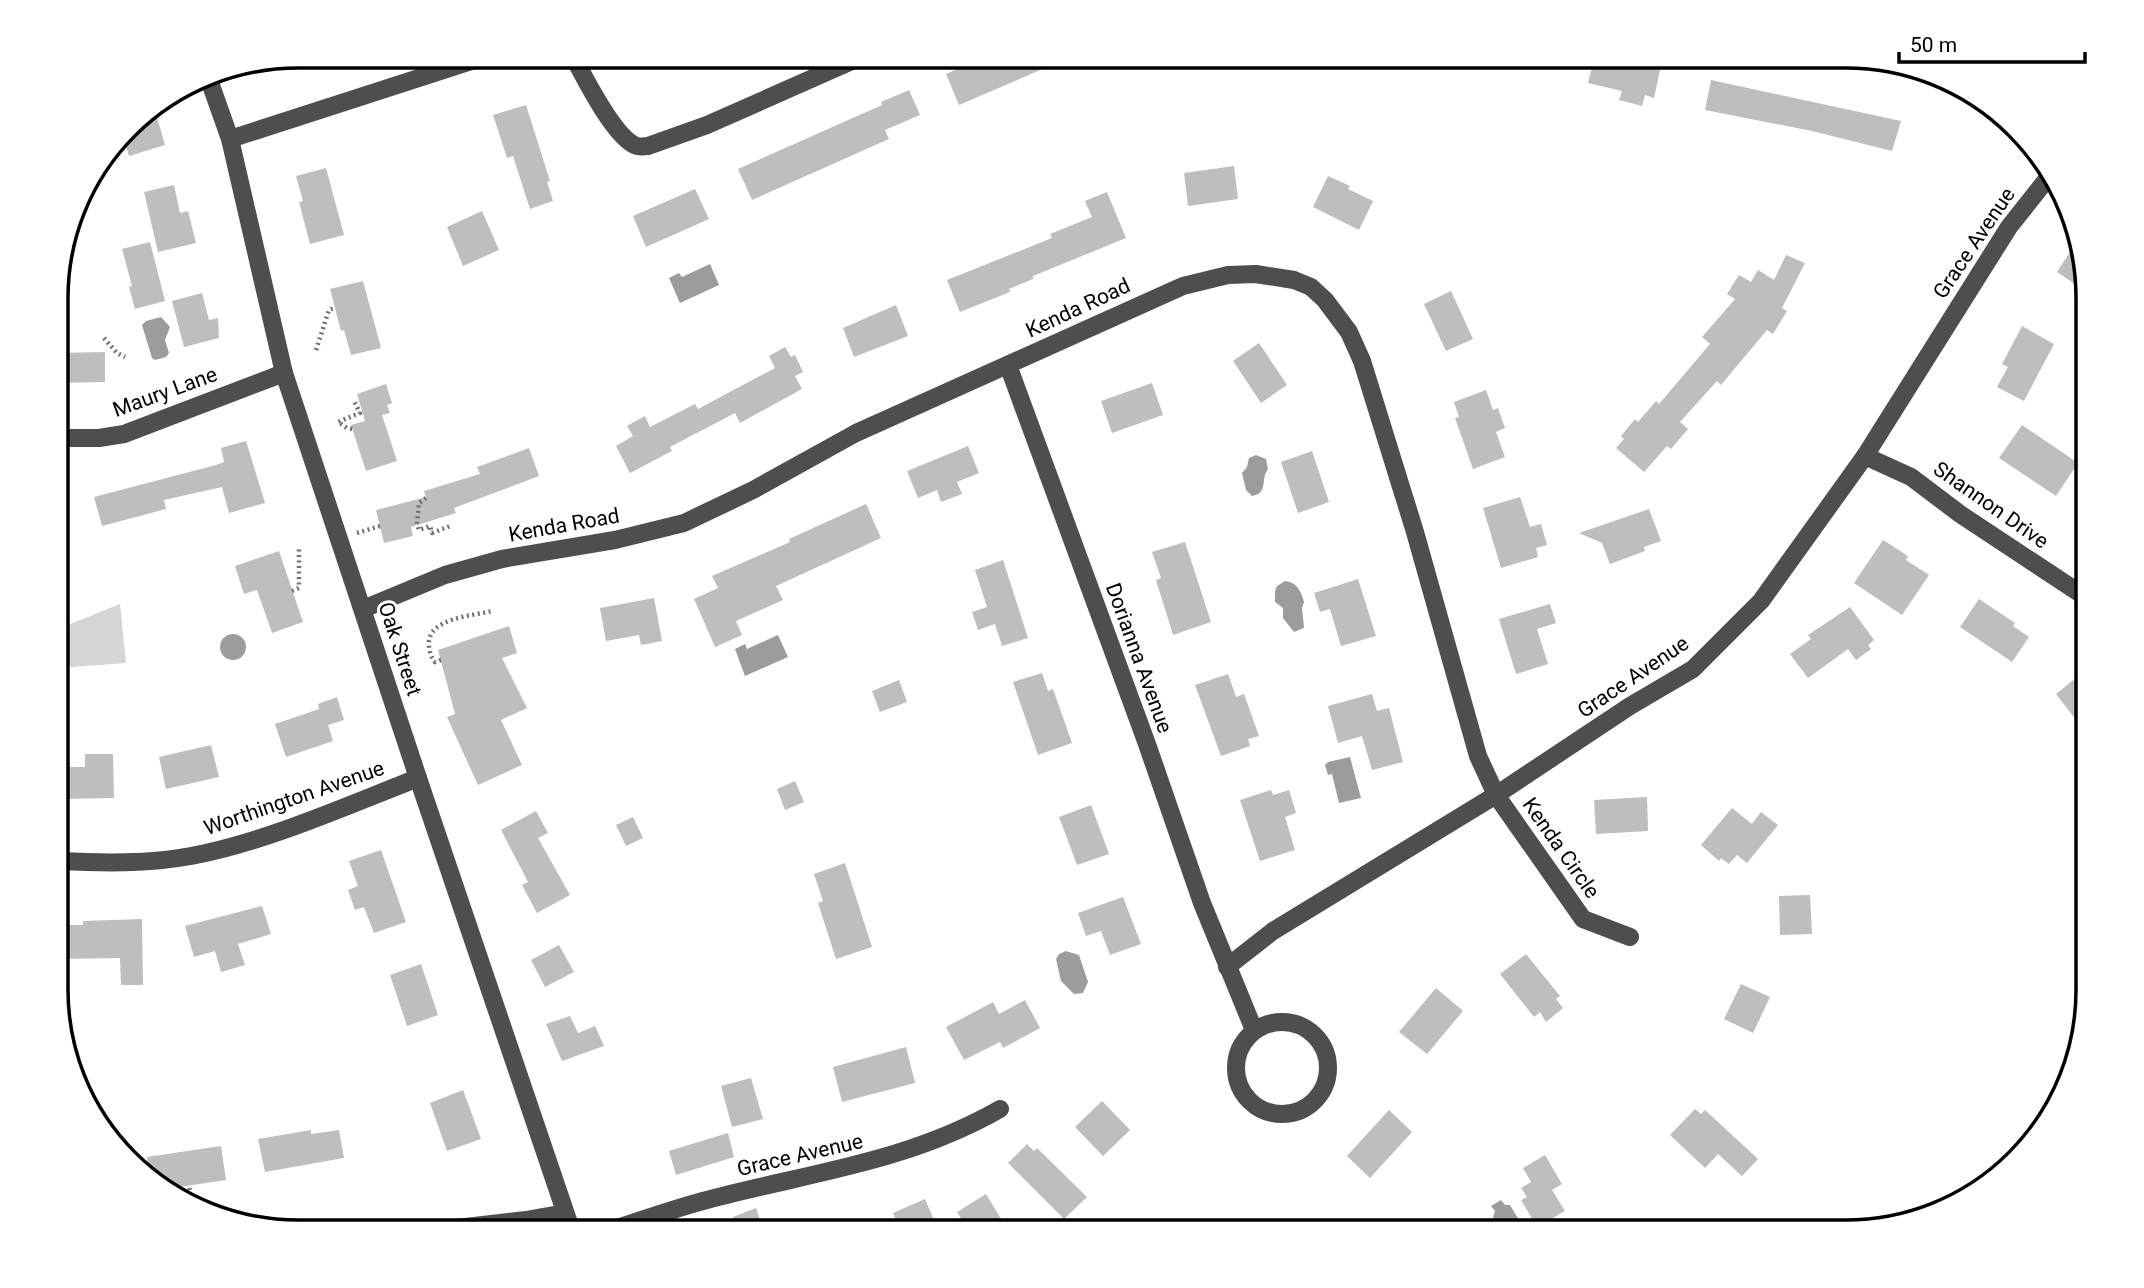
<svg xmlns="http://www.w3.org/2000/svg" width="2144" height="1288" viewBox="0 0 2144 1288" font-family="Roboto,sans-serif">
  <rect width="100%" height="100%" fill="#fff"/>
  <polygon fill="#d5d5d5" points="120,604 126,663 58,668 58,629"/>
  <g fill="#9c9c9c">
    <polygon points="710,264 719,285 680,303 669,278 679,273 682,277"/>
    <polygon points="161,317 170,327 165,340 169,353 166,357 155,360 152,358 142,325 146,321"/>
    <path d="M1256 455 1266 459 1268 469C1260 479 1269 493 1252 496L1246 490 1242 473 1247 467 1249 458Z"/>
    <path d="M1285 581C1297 582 1301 591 1304 602L1302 608 1304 628 1294 632 1283 618V608L1275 602V591L1277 586Z"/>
    <circle cx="233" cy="647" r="13"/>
    <polygon points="778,635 788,657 745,676 735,649 745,644 747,649"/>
    <polygon points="1350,757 1361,798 1339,803 1332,774 1328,775 1325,765 1328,762"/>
    <polygon points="1066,951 1079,955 1088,982 1083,993 1074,994 1061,981 1056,959 1059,954"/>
    <polygon points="1501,1200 1505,1205 1510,1205 1526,1232 1502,1232 1493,1217 1495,1211 1491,1206"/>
  </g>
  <g fill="#bebebe">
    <polygon points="988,56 1073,56 959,105 946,74"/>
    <polygon points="1595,56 1604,56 1660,70 1654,98 1645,95 1642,106 1619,100 1622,91 1588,83"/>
    <polygon points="1711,80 1901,121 1892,151 1812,131 1705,110"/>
    <polygon points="909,90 920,115 885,130 889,139 752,200 738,169 882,105 881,102"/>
    <polygon points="526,105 550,181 547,182 553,201 530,209 513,156 507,158 493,115"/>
    <polygon points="154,107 165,145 129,156 123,136 138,116"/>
    <polygon points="1234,166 1238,199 1188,206 1184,173"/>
    <polygon points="326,168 344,235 310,244 299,202 303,201 296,176"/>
    <polygon points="1328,176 1350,186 1348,189 1373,201 1359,230 1313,207"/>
    <polygon points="174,185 180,213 188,211 196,243 158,252 144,192"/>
    <polygon points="695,189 709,219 646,247 633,216"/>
    <polygon points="1107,192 1126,238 1033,276 1033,279 1009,289 1010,292 960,312 947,280 1052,238 1050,234 1092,217 1085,201"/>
    <polygon points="482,211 499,250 463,266 447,227"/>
    <polygon points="150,242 165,301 135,309 129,287 132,286 122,249"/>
    <polygon points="2075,244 2087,282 2087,292 2057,272"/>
    <polygon points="1786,255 1805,263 1782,308 1787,311 1773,334 1767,330 1721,385 1717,381 1680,422 1688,429 1671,449 1667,446 1644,472 1616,448 1624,439 1621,436 1635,419 1638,422 1656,401 1659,404 1710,344 1702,337 1735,299 1727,294 1739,275 1751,282 1758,270 1774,280"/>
    <polygon points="363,281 381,348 351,355 344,330 341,331 330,289"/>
    <polygon points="1451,291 1473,339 1446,351 1424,304"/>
    <polygon points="202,293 209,320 218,318 219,338 184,347 172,301"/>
    <polygon points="896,305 908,336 854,357 843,328"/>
    <polygon points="2022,326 2054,344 2024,401 1997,387 2008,367 2002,364"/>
    <polygon points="1259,343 1287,385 1261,403 1233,361"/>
    <polygon points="785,347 791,357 795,355 803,372 795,376 802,389 740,423 735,413 670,447 672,451 630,473 616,446 633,436 627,426 645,416 650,427 695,404 698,409 775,368 769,356"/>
    <polygon points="105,352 105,382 58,383 58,353"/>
    <polygon points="1152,383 1163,415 1112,433 1101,401"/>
    <polygon points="386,384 392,403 387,405 390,413 382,415 397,461 366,471 351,425 365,421 357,394"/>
    <polygon points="1486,390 1493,410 1498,408 1505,428 1496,432 1505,457 1473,469 1455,418 1459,417 1454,402"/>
    <polygon points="2022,425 2078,463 2056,496 1999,458"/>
    <polygon points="246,441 265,503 229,513 222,487 164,500 166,509 102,526 94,497 216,465 224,462 221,448"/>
    <polygon points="968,446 979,473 957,482 962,494 941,502 937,490 918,498 907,471"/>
    <polygon points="529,448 539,476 454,508 456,513 411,527 413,536 384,543 376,510 426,497 424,491 480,474 477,467"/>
    <polygon points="1312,451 1329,502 1298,513 1281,462"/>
    <polygon points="1520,497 1530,527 1541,524 1547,545 1536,548 1538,557 1501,568 1483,508"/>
    <polygon points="866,504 881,538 776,586 783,600 736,621 742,635 715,647 694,599 718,588 712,576 790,542 789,539"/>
    <polygon points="1649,509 1661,541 1644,547 1645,551 1610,564 1602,543 1579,533"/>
    <polygon points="1883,540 1908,556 1906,560 1929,575 1902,615 1854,583"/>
    <polygon points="1185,542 1211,622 1173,635 1156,580 1161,578 1152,552"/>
    <polygon points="279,551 303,622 272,633 257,590 244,594 235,566"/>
    <polygon points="1003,560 1028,638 1002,646 995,624 978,630 972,612 987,607 975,570"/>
    <polygon points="1358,579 1376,636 1341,646 1330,609 1320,612 1314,593"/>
    <polygon points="654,598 662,641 641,645 639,635 606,641 600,608"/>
    <polygon points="1979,599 2015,623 2013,626 2029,637 2012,662 1960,627"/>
    <polygon points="1550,604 1556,623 1537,629 1548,664 1516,674 1499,619"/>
    <polygon points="1850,607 1874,640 1868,645 1871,649 1856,660 1848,649 1808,678 1790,654 1811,639 1808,635"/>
    <polygon points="509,626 517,653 502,658 527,708 501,720 522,765 478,785 447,717 455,714 438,650"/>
    <polygon points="2087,669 2087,734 2056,694"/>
    <polygon points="1042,673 1048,691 1053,689 1072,743 1038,755 1013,682"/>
    <polygon points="1228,674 1236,697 1244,694 1259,736 1248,739 1250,746 1221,756 1195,685"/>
    <polygon points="899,680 907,702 880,712 872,691"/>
    <polygon points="1372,694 1377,711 1389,708 1403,762 1372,770 1362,736 1338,743 1328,706"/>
    <polygon points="337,697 344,720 328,725 333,741 286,757 275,724 319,709 318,704"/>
    <polygon points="211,745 219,777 166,789 159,757"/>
    <polygon points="85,754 113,754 114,798 61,799 60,767 85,767"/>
    <polygon points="795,781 804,802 785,810 777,789"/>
    <polygon points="1271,790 1273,795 1289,790 1296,813 1285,817 1295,850 1260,861 1240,800"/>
    <polygon points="1647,797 1648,831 1596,834 1594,800"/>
    <polygon points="1091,805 1109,854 1077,865 1059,817"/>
    <polygon points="1732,808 1752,824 1761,812 1778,825 1747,863 1737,855 1729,864 1721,858 1719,861 1701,845"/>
    <polygon points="536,811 548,833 538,838 570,895 537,913 522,885 528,882 501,830"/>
    <polygon points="633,817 643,838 626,846 616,825"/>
    <polygon points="381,850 406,922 374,933 364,907 355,910 348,890 358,886 349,861"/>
    <polygon points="845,863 872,947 836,959 818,903 823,901 814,874"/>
    <polygon points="1810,895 1812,934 1780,935 1779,896"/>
    <polygon points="1123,897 1141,944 1110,955 1101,931 1086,936 1078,913"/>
    <polygon points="262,906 271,934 238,944 245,965 221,972 215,951 194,957 185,926"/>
    <polygon points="142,919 143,985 121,985 120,958 58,959 58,925 83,925 83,921"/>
    <polygon points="559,945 574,972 545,987 531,960"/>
    <polygon points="1526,954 1560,996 1556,999 1563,1008 1546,1022 1540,1012 1534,1017 1500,974"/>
    <polygon points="421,964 438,1015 407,1026 390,975"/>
    <polygon points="1741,984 1770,997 1753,1033 1724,1019"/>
    <polygon points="1436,988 1463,1011 1427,1054 1399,1032"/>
    <polygon points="1025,1000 1040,1028 1003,1048 1000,1042 964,1060 946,1027 993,1002 999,1014"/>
    <polygon points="570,1016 578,1033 595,1026 604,1046 562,1061 546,1024"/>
    <polygon points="906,1047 915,1083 842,1102 833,1067"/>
    <polygon points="751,1078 763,1119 732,1127 721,1086"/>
    <polygon points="463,1090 481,1139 447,1151 430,1103"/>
    <polygon points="1102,1101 1130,1130 1103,1156 1075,1127"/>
    <polygon points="1695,1109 1701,1114 1705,1110 1758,1159 1742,1176 1718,1154 1705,1168 1670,1135"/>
    <polygon points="1389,1110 1412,1132 1370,1178 1347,1156"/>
    <polygon points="311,1130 311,1134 339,1130 344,1158 265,1172 258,1139"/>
    <polygon points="728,1133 734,1157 676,1175 669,1151"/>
    <polygon points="1027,1144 1034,1151 1037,1148 1087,1197 1064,1219 1008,1163"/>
    <polygon points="221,1146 226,1180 166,1189 149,1173 147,1157"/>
    <polygon points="1545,1155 1562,1184 1552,1190 1565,1211 1537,1227 1521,1200 1527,1197 1521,1188 1531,1182 1523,1168"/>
    <polygon points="986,1194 1009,1232 969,1232 957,1212"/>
    <polygon points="925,1199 939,1232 901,1232 893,1213"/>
    <polygon points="756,1208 764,1232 739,1232 733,1217"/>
  </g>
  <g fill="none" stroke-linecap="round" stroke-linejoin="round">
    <g stroke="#707070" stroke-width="4.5" stroke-dasharray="2 3.5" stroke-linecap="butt">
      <polyline points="104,338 117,353 125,357"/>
      <polyline points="316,350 329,310 334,308"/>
      <polyline points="352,429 347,428 338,422 360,413 354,401"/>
      <polyline points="426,498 419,503 417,524 419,530 430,526 432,533 450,526"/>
      <polyline points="357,533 380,526"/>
      <polyline points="292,591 299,588 299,549"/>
      <path d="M441 660 435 662C431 657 430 653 429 646 426 618 472 616 492 611"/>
      <polyline points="178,1200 190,1192 189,1185"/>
    </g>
    <g stroke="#4e4e4e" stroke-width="18">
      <path d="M573 56C584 77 615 139 637 146 640 147 645 146 648 146L707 125 863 56"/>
      <polyline points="1842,56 1854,58"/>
      <polyline points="207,74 230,139 284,373 418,778 572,1232"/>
      <polyline points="230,139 487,56"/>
      <polyline points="1008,365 1147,744 1202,903 1254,1030"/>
      <polyline points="58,438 99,438 124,434 284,373"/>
      <polyline points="1865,456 1911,477 1960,514 2087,598"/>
      <polyline points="363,609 445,575 502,559 615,540 684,523 753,490 856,433 1183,286 1228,275 1256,274 1294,280 1311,287 1325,300 1349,332 1362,361 1415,532 1478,756 1496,795 1583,919 1630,937"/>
      <path d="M58 861C102 863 148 864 191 856 266 842 346 806 418 778"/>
      <polyline points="1227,967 1273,931 1496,795 1630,706 1693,669 1761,601 1865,456 2009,227 2051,174"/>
      <circle cx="1282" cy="1068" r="46"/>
      <polyline points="422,1232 526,1220 565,1213"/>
      <path d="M606 1232C638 1221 670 1210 703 1201 806 1173 906 1163 1000 1109"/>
    </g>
  </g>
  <g text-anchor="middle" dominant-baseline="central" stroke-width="6" stroke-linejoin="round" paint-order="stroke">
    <g font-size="21" fill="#000" stroke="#fff">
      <text transform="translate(1974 243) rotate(-56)">Grace Avenue</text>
      <text transform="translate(1078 308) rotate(-25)">Kenda Road</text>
      <text transform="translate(165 392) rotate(-20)">Maury Lane</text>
      <text transform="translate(1991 505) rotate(35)">Shannon Drive</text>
      <text transform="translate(564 525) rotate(-10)">Kenda Road</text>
      <text transform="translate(400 649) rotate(72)">Oak Street</text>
      <text transform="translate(1139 658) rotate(70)">Dorianna Avenue</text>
      <text transform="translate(1633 677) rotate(-34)">Grace Avenue</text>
      <text transform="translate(294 798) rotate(-19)">Worthington Avenue</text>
      <text transform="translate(1561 848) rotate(55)">Kenda Circle</text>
      <text transform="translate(800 1155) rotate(-13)">Grace Avenue</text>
    </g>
  </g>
  <path d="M0 0H2144V1288H0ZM298 68H1846A230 230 0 0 1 2076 298V990A230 230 0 0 1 1846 1220H298A230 230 0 0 1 68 990V298A230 230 0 0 1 298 68Z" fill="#fff" fill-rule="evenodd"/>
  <path fill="none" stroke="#000" stroke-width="3.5" d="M298 68H1846A230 230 0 0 1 2076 298V990A230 230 0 0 1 1846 1220H298A230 230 0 0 1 68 990V298A230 230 0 0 1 298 68Z"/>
  <path d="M1899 52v10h186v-10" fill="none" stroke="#000000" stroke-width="3.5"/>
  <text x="1910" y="52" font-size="21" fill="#000000" stroke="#ffffff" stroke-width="5" paint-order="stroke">50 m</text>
</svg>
